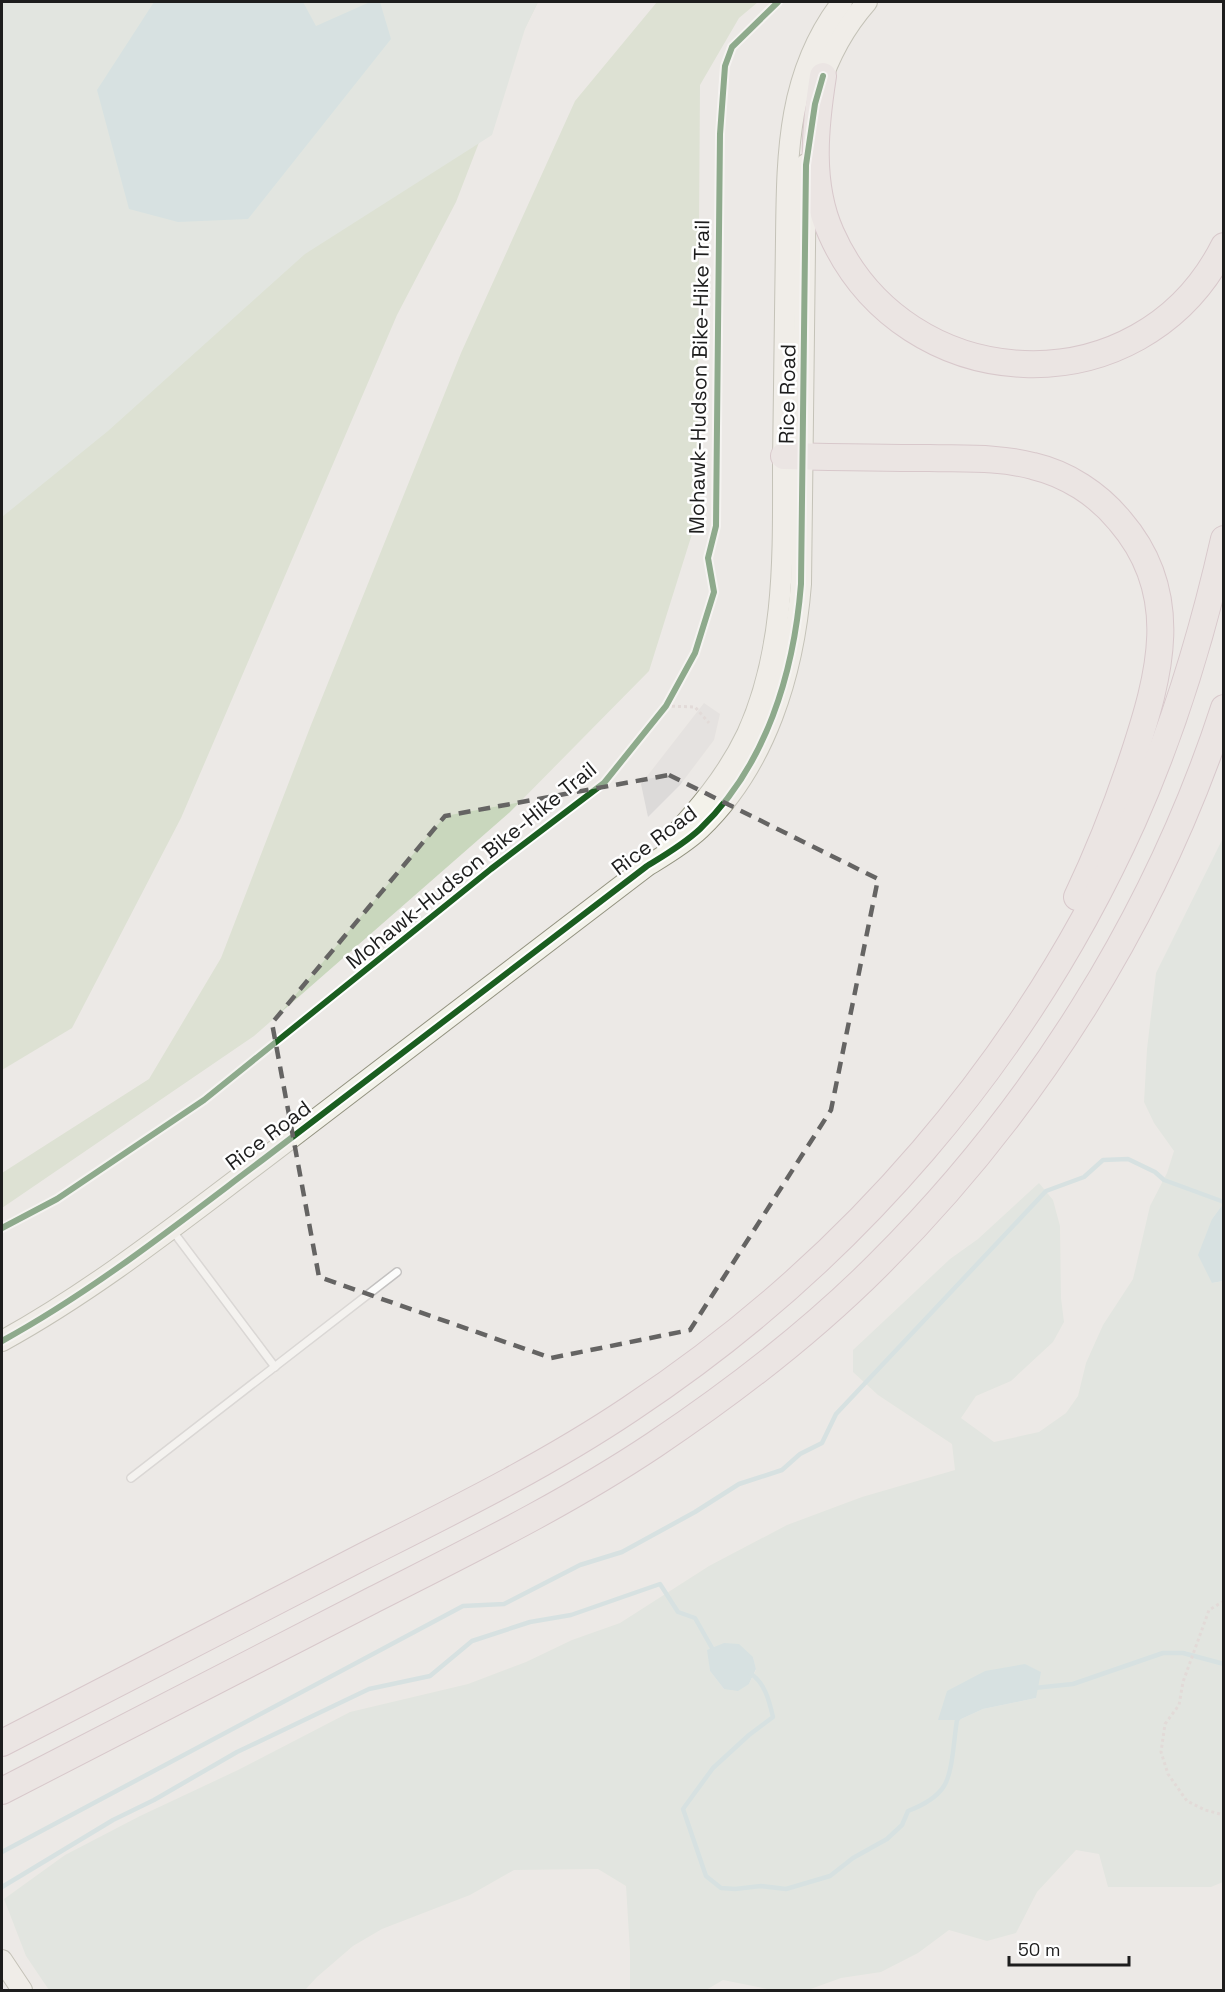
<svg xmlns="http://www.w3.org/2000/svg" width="1225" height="1992" viewBox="0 0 1225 1992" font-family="'Space Grotesk',sans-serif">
  <rect width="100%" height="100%" fill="#ece9e6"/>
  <g fill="#c9d7bd">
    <polygon points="2,2 538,2 517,44 456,202 397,315 181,818 72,1028 2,1070"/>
    <polygon points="657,2 758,2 739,18 700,85 697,518 649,671 510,812 254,1036 2,1208 2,1173 149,1079 221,958 311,725 461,353 575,101"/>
  </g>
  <g fill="#d5e1d9" fill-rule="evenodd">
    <polygon points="2,2 538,2 525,29 492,135 305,254 108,431 2,517"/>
    <path d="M1223 838V1204L1212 1219V1283L1224 1281 1223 1882 1211 1887H1108L1099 1854 1076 1850 1037 1892 1016 1933 987 1941 949 1930 918 1953 881 1972 841 1978 808 1990H772L723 1980 706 1990H630V1952L626 1886 598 1869 514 1870 470 1895 382 1929 353 1946 317 1977 305 1990H49L26 1956 4 1899 65 1855 140 1816 238 1770 350 1712 468 1684 526 1662 572 1640 620 1623 709 1566 787 1525 862 1497 955 1470 952 1444 878 1395 853 1372V1350L950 1259 978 1239 1039 1183 1053 1200 1060 1226 1061 1298 1064 1322 1053 1342 1011 1381 976 1396 961 1418 994 1442 1039 1432 1066 1413 1078 1396 1086 1363 1103 1325 1133 1279 1150 1206 1167 1173 1174 1151 1154 1123 1144 1102 1147 1049 1156 973ZM708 1650 753 1657 756 1670 749 1684 724 1689 710 1671ZM1025 1664 1036 1698 983 1709 959 1720H939Z"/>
  </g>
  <polygon fill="#dcdad9" points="704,703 720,714 714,740 680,785 648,817 641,784"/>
  <g fill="#bcd8dc">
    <polygon points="154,2 303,2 316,26 370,2 380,2 391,39 248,219 178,222 129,209 97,90"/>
    <polygon points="1223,1204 1223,1281 1212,1283 1198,1255 1212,1219"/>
    <polygon points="724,1643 739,1644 753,1657 756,1669 749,1684 738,1691 724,1689 710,1671 707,1650"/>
    <polygon points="1025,1664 1041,1672 1036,1698 983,1709 959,1720 938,1720 947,1691 985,1671"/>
  </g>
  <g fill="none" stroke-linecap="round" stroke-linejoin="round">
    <g stroke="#bcd8dc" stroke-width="4.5">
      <path d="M750 1673C765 1683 769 1700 773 1717L749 1735 713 1768 683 1809 706 1876 721 1888 735 1889 761 1886 786 1889 830 1876 853 1858 887 1839 902 1825 908 1811C921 1806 936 1799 944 1786 953 1772 954 1737 957 1720L961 1715"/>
      <polyline points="1034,1688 1073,1684 1163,1653 1183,1653 1224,1664"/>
      <polyline points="2,1852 463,1606 504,1604 580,1565 622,1552 695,1512 739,1484 782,1470 800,1454 822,1443 836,1414 1046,1191 1084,1177 1103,1160 1128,1159 1155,1172 1164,1180 1224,1202"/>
      <polyline points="2,1887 113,1820 154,1800 237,1752 369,1689 430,1676 472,1641 530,1622 571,1615 660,1584 678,1612 695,1618 712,1648 715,1651"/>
    </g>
    <defs>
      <g id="lane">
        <polyline points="172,1230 275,1367"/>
        <polyline points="131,1478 397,1272"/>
      </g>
      <g id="secondary">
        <path d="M819 88C829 56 845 27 867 2"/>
        <path d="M667 843C698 810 727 776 747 734 786 648 783 554 783 462 784 388 785 314 786 239 787 154 787 73 842 2"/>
        <path d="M2 1341C95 1290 180 1222 265 1158 393 1061 520 963 647 866 665 855 684 844 700 829 766 766 794 673 801 584L806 164"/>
        <polyline points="2,1960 22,1990"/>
      </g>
      <g id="highway">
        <path d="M823 76C815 127 809 184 831 233 905 400 1141 411 1224 246"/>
        <path d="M784 456C832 457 881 458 929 458 964 459 999 457 1033 466 1067 474 1098 494 1120 521 1183 594 1160 675 1133 757 1117 805 1099 851 1077 897"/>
        <path d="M2 1743C122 1681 242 1619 362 1557 453 1511 545 1466 630 1409 849 1264 1025 1061 1133 821 1173 731 1202 636 1224 539"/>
        <path d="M2 1791C125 1727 248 1664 371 1601 467 1552 564 1505 654 1445 733 1392 810 1333 878 1265 1034 1110 1156 917 1224 708"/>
      </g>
    </defs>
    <use href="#lane" stroke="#c3c1c0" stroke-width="10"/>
    <use href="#secondary" stroke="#939380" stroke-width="22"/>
    <use href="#highway" stroke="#bea0ab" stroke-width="28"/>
    <g stroke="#d5c8c7" stroke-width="3" stroke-dasharray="3 3" stroke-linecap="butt">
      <polyline points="666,706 695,707 709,723"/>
      <polyline points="1224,1601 1209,1610 1183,1682 1179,1705 1165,1724 1161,1752 1168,1774 1187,1801 1205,1810 1224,1815"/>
    </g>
    <use href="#lane" stroke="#fcfcfb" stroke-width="7"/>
    <use href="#secondary" stroke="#f3f2ea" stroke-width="20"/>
    <use href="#highway" stroke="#e9dfe1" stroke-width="26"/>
    <defs>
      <g id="cycleway">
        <polyline points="2,1228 57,1199 204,1100 491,869 604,783 666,706 695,653 714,592 708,558 716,526 720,134 725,66 732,47 778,2"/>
        <path d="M2 1341C95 1290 180 1222 265 1158 393 1061 520 963 647 866 665 855 684 844 700 829 766 766 794 673 801 584L806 165 815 104 823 76"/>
      </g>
    </defs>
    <use href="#cycleway" stroke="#fff" stroke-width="10"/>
    <use href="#cycleway" stroke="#1b5e20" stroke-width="6"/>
  </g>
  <path d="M0 0H1225V1992H0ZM669 775 878 879 831 1110 690 1330 551 1358 319 1277 272 1023 445 816Z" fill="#ece9e6" fill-opacity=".55" fill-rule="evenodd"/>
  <path fill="none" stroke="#656463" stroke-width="4.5" stroke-dasharray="12 8" stroke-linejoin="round" d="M669 775 878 879 831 1110 690 1330 551 1358 319 1277 272 1023 445 816Z"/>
  <g text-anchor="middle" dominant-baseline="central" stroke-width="5" stroke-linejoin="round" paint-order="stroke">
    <g font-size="21" fill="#1d1d1d" stroke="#fff">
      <text transform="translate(699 377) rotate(-89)">Mohawk-Hudson Bike-Hike Trail</text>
      <text transform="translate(787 394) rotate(-89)">Rice Road</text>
      <text transform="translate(654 840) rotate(-37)">Rice Road</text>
      <text transform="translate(471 865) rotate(-39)">Mohawk-Hudson Bike-Hike Trail</text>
      <text transform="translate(268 1135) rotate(-37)">Rice Road</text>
    </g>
  </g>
  <rect width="1225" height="1992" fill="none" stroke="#1d1d1d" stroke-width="6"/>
  <path d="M1009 1956v9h120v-9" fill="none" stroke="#1d1d1d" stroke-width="3"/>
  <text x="1018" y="1956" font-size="18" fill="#1d1d1d" stroke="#ffffff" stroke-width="4.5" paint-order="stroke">50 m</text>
</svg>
